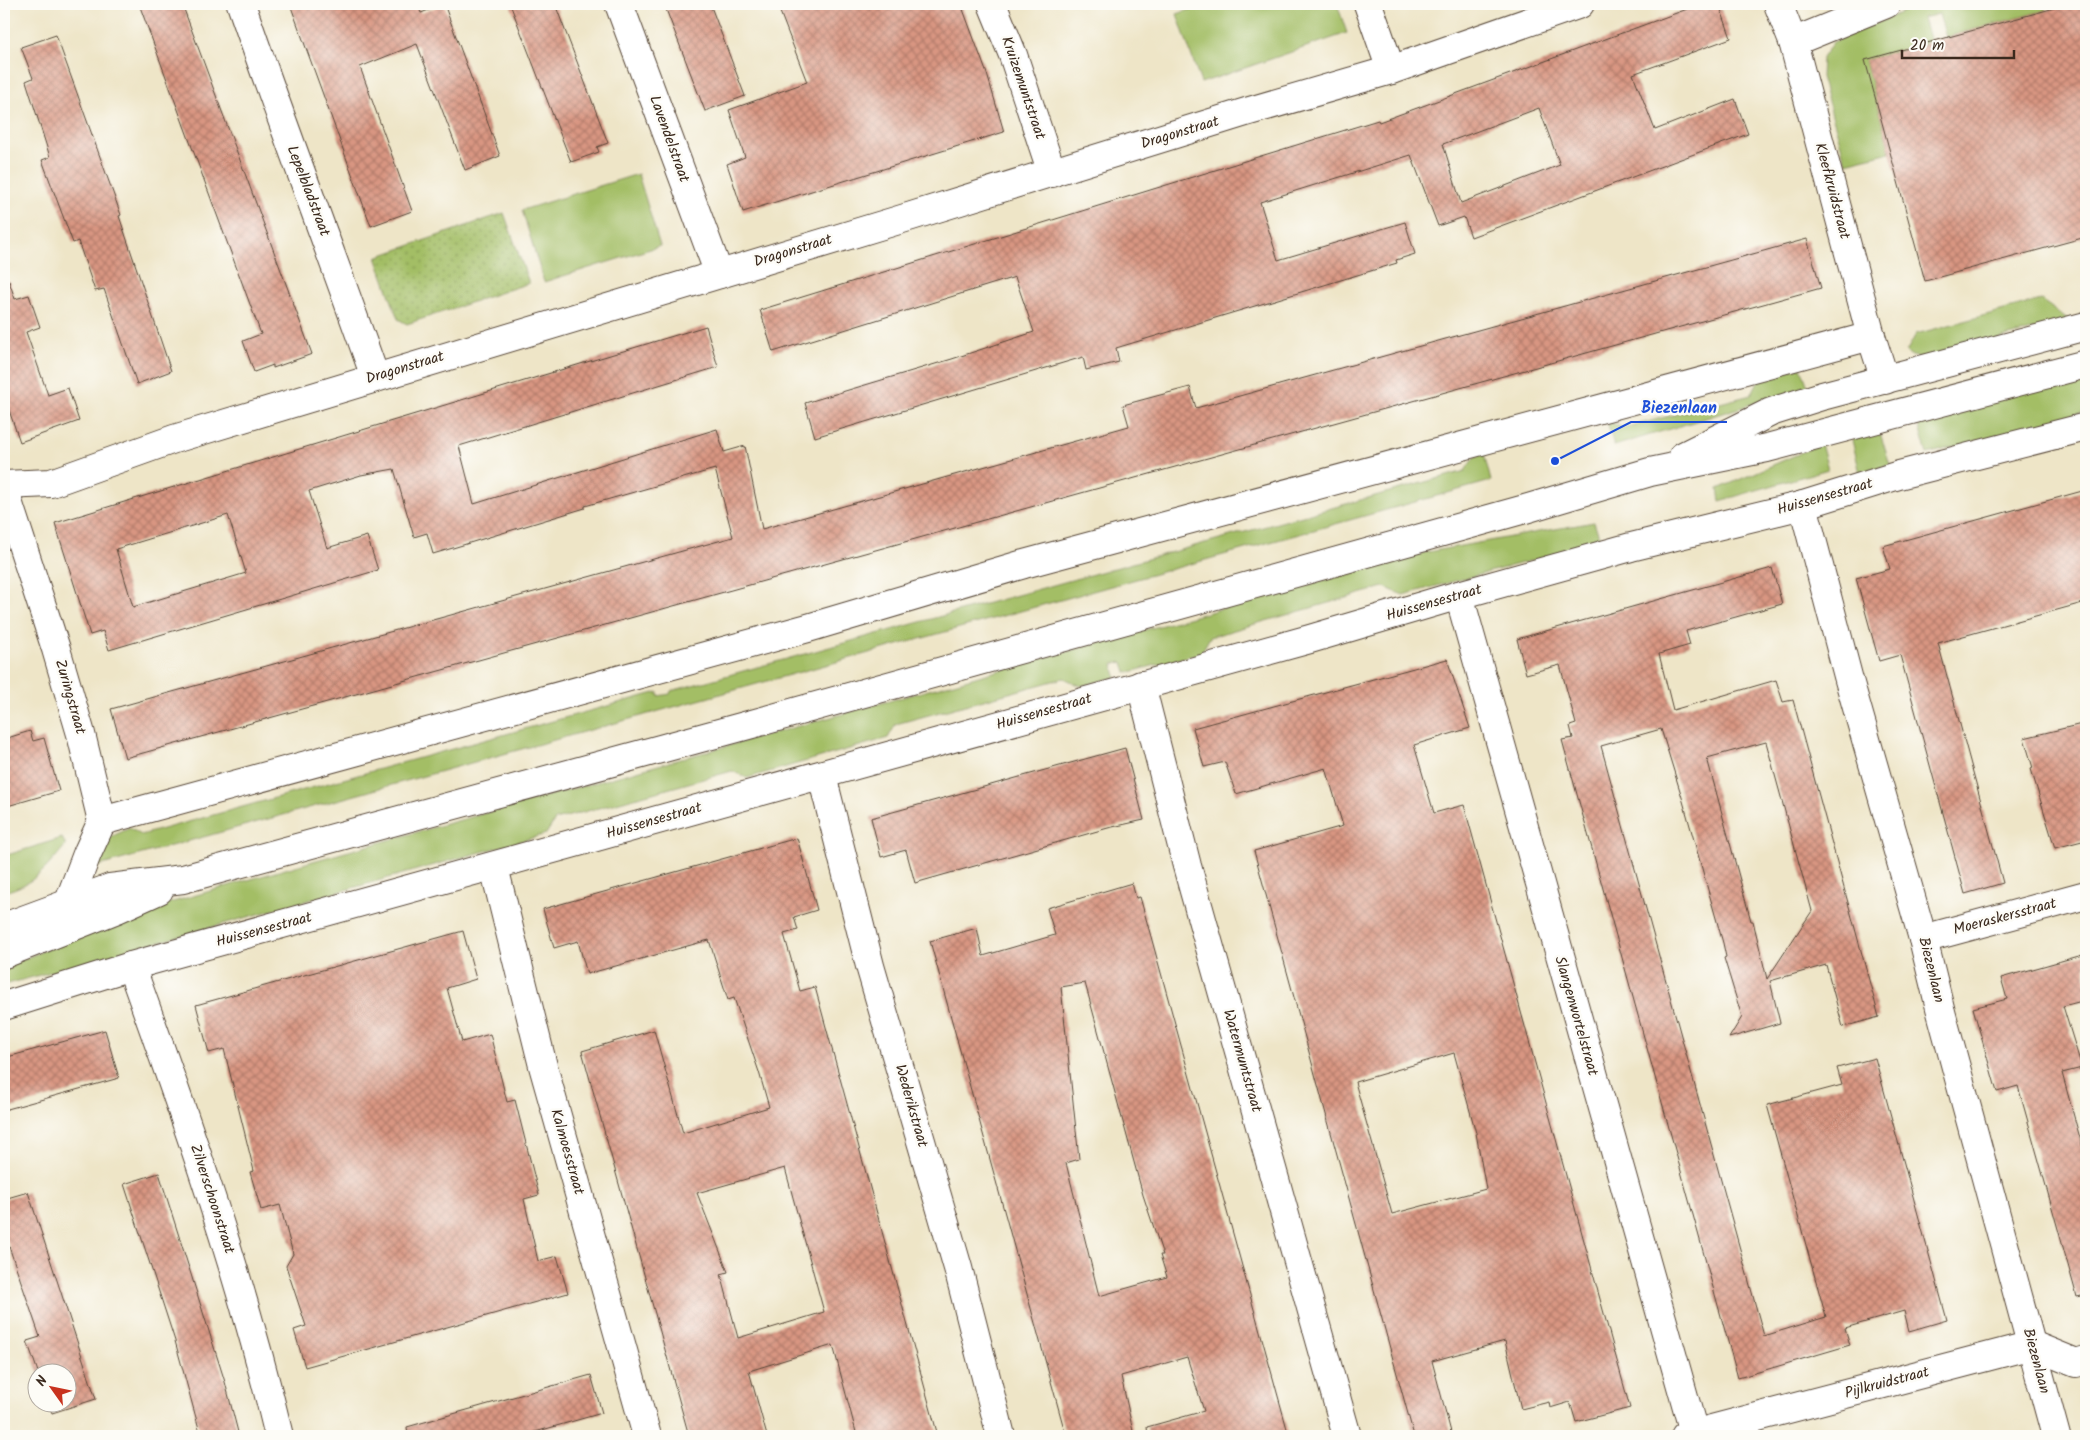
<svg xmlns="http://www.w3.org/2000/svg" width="2090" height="1440" viewBox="0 0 2090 1440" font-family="Kalam,sans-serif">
  <defs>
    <pattern id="park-dots" width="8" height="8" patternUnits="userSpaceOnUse" patternTransform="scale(1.25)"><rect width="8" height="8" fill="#a3be65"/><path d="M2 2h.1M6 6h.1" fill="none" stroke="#869b53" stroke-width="1.8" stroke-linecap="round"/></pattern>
    <pattern id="building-cross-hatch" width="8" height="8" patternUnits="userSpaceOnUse" patternTransform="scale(1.25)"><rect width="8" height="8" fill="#d99682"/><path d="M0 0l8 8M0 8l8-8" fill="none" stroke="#b17b6a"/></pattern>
  </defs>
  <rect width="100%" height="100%" fill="#fdfcf7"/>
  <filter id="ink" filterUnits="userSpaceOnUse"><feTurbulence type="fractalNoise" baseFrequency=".02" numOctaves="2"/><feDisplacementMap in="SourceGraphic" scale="10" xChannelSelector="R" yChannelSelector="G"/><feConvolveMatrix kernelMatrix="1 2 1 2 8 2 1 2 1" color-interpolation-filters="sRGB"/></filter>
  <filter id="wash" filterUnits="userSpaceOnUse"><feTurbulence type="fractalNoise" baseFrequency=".0096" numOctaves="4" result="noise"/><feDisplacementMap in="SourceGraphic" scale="20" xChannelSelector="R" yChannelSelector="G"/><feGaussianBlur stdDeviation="1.12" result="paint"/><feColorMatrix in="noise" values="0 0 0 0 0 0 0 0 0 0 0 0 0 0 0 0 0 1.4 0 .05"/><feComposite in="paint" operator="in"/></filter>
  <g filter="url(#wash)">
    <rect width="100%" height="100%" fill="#eee5c7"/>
    <g fill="#a3be65" stroke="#6f7442">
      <polygon points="1206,4 1337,4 1347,33 1201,83 1177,14"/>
      <polygon points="1921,4 2044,4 2046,10 1946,37 1939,14 1923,18 1930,42 1865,60 1890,152 1846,163 1821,77 1822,58 1833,42"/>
      <polygon points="638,174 660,246 544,282 522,210"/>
      <polygon points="2041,300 2069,320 1924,359 1912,356 1906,352 1916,334"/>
      <polygon points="1801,367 1808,387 1614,446 1607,421 1623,428 1751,395 1760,378"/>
      <polygon points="2086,372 2086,412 1927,454 1918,423 1921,417"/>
      <polygon points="1876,431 1881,436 1890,465 1860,473 1852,440"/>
      <polygon points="1821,444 1828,469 1720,501 1718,489"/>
      <polygon points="1484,454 1491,481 95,867 106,839 130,828 141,835 658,692 658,696 670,694 671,691 1465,471 1474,457"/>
      <polygon points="1594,522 1601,542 1403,595 1384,587 1210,637 1201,653 1126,673 1123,662 1113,664 1116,677 1081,686 1064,678 896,724 888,738 747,778 732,771 555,820 546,834 4,985 4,967 135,913 313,861 1422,553"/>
      <path d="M62 838 65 843V846C45 870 34 884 4 892V856Z"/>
    </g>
    <polygon fill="url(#park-dots)" stroke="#6f7442" points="504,213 529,283 407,324 398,319 376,257"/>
    <g id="blocks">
      <g fill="url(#building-cross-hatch)" fill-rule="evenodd">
        <polygon points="139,4 182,4 312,354 273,368 273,365 254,372 243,341 261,334"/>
        <polygon points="290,4 417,4 421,13 444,4 500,156 465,170 417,44 360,67 412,211 371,226"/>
        <polygon points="510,4 555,4 608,143 597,147 599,152 571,162"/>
        <polygon points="664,4 710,4 745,96 705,111"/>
        <polygon points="777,4 961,4 987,74 1004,132 743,212 727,164 745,157 729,110 807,82"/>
        <path d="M1701 4H1719L1731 38 1633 74 1655 130 1735 99 1748 134 1471 237 1464 217 1438 226 1411 155 1260 202 1278 260 1405 222 1415 254 1396 260 1397 263 1116 348 1119 362 1086 370 1083 357 815 437 805 403 952 359 1034 332 1015 277 773 352 760 310 1378 120 1379 122ZM1539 108 1560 165 1461 203 1443 144Z"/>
        <polygon points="2069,4 2086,4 2086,237 1925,281 1865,60"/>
        <polygon points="56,35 121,215 119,216 171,371 137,384 104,289 95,291 78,241 73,243 42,160 50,157 26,81 33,78 21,47"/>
        <path d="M1807 239 1821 288 125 758 111 709 733 537 715 469 585 506V508L433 554 427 533 414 537 394 469 361 475 309 491 327 548 367 536 378 570 109 650 103 631 90 635 55 523 706 326 718 367 459 446 474 504 717 429 724 452 745 446 762 529 1129 426 1123 405 1190 387 1196 408ZM228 515 246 573 133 607 116 549Z"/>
        <polygon points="9,281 15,299 29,295 40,327 26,332 48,395 68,388 79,421 20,442 4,396 4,282"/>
        <polygon points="2086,490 2086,602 1938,643 2003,883 1965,894 1900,655 1879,661 1856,578 1890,569 1883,546"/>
        <path d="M1772 568 1782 604 1686 631 1690 645 1659 654 1673 710 1776 680 1783 702 1793 700 1879 1017 1843 1027 1826 965 1770 981 1780 1023 1729 1038 1742 1017 1724 958 1726 957 1723 943 1681 794 1661 729 1601 746 1764 1336 1826 1317 1767 1105 1842 1085 1837 1068 1875 1058 1947 1320 1909 1331 1904 1311 1845 1328 1850 1345 1738 1378 1562 740 1573 738 1570 726 1576 724 1560 665 1526 674 1517 639ZM1766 742 1812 911 1767 979 1753 921H1751L1707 758Z"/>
        <path d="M1447 659 1470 728 1414 745 1434 813 1464 805 1630 1408 1576 1422 1570 1402 1550 1408 1549 1402 1521 1409 1505 1341 1432 1361 1452 1436H1414L1254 851 1343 826 1326 768 1236 794 1225 762 1204 767 1193 728ZM1454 1053 1476 1133 1486 1189 1392 1214 1355 1082Z"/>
        <polygon points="2086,723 2086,840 2055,848 2031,769 2033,768 2024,738"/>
        <polygon points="30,731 33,741 44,738 59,791 4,807 4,739"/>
        <polygon points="1125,748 1144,820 1108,828 915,883 906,850 881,857 871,818"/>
        <path d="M797 838 817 910 794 917 798 930 784 934 800 991 815 987 938 1436H857L833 1345 749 1371 767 1436H689L582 1051 654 1030 683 1133 769 1107 759 1072 734 998 728 1000 709 940 587 974 578 941 554 948 543 909ZM785 1168 824 1312 738 1338 721 1274 728 1272 697 1193Z"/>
        <path d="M1132 883 1136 898 1140 897 1289 1436H1148L1147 1427 1204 1411 1187 1357 1121 1376 1134 1436H1066L930 941 977 928 983 956 1055 935 1047 908ZM1085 983 1143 1195 1163 1255H1160L1167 1277 1099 1296 1066 1163 1079 1159 1061 987Z"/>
        <polygon points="463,931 476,979 447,988 462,1042 490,1034 507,1102 515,1100 539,1195 524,1199 538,1261 557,1256 568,1293 305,1367 294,1330 306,1326 286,1266 293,1254 280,1205 261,1210 250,1172 254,1171 224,1049 209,1053 196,1005"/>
        <polygon points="2086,954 2086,1000 2063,1006 2082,1068 2062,1073 2086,1160 2086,1295 2077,1297 2018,1086 1997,1092 1973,1008 2007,999 2001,978"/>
        <polygon points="105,1030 119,1078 4,1110 4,1058"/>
        <polygon points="159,1173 225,1382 239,1436 201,1436 175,1341 124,1184"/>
        <polygon points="28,1192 96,1399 52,1413 48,1402 68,1402 68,1372 38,1372 27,1341 40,1337 4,1232 4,1199"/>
        <polygon points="591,1375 602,1413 521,1436 408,1436 407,1427"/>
      </g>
    </g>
  </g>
  <g filter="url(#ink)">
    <use href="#blocks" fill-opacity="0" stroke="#564637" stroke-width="1"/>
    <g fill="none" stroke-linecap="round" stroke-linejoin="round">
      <defs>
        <g id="minor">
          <path d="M241 4C284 129 331 252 375 377"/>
          <polyline points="619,4 719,274"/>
          <polyline points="992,4 1013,55 1052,173"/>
          <polyline points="1368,4 1391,70"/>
          <polyline points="1778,4 1793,42 1871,336 1885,380"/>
          <polyline points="1793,42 1886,4"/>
          <polyline points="4,485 51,483 174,439 902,219 1246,112 1391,70 1580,4"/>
          <polyline points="4,489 56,649 81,734 102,821 87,854 68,904"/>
          <polyline points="1803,505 1849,680 1923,939 1941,1012 2056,1436"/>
          <polyline points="1459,595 1695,1436"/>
          <polyline points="1141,685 1187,866 1347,1436"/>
          <polyline points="822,776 870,966 958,1268 1001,1436"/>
          <polyline points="102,821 808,628 1024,564 1871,336"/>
          <polyline points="494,867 543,1066 647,1436"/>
          <polyline points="1923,939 2086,895"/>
          <path d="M131 966C187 1121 241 1276 279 1436"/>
          <polyline points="4,1006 131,966 1310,639 1459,595 1631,547 1803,505 1899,475 2086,427"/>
          <polyline points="1685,1436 2032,1345 2076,1363 2086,1360"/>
        </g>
        <g id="tertiary">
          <polyline points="1683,456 1771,412 1822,396 2086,326"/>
          <polyline points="4,927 110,888 183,879 752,724 1525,509 1650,472 1767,448 2086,364"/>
          <polyline points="4,954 117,909 159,890"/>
        </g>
      </defs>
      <use href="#minor" stroke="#564637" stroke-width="30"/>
      <use href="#tertiary" stroke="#564637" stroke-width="30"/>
      <use href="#minor" stroke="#fff" stroke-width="28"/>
      <use href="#tertiary" stroke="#fff" stroke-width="28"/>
    </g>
  </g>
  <g text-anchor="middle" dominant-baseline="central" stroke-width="5" stroke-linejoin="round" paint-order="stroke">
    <g font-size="15" fill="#3b2a1e" stroke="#fdfcf7">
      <text transform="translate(1023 88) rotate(71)">Kruizemuntstraat</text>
      <text transform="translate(1180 133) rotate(-17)">Dragonstraat</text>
      <text transform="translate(669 139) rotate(70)">Lavendelstraat</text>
      <text transform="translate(308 191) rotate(69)">Lepelbladstraat</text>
      <text transform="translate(1832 191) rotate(75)">Kleefkruidstraat</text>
      <text transform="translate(793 251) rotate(-17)">Dragonstraat</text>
      <text transform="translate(405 368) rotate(-17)">Dragonstraat</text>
      <text transform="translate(1825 497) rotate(-16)">Huissensestraat</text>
      <text transform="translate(1434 603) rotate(-16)">Huissensestraat</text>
      <text transform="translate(70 697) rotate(74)">Zuringstraat</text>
      <text transform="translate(1044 712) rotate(-16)">Huissensestraat</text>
      <text transform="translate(654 821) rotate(-16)">Huissensestraat</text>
      <text transform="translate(2005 917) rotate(-15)">Moeraskersstraat</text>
      <text transform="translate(264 930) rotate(-15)">Huissensestraat</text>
      <text transform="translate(1931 970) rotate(76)">Biezenlaan</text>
      <text transform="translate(1576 1016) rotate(74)">Slangenwortelstraat</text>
      <text transform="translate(1242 1061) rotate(74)">Watermuntstraat</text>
      <text transform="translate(911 1106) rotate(74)">Wederikstraat</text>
      <text transform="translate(567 1152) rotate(74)">Kalmoesstraat</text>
      <text transform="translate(212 1199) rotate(72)">Zilverschoonstraat</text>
      <text transform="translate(2036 1361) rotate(75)">Biezenlaan</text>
      <text transform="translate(1887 1383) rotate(-15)">Pijlkruidstraat</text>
    </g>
  </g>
  <path fill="none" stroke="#1d4ed8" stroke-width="2" d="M1555 461L1631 422H1727"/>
  <circle fill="#1d4ed8" stroke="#fdfcf7" stroke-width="2" cx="1555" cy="461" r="5"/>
  <g font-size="16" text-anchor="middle" font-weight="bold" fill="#1d4ed8" stroke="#fdfcf7" stroke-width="5" stroke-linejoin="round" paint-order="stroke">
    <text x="1679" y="413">Biezenlaan</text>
  </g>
  <rect width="2090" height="1440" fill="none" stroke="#fdfcf7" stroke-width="20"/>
  <g transform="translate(52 1388) rotate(303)"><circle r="24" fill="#fdfcf7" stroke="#afa8a0"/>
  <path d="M0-4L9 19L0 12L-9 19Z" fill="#c8321e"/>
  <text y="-8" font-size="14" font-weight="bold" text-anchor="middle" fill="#3b2a1e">N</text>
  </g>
  <path d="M1902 50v8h112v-8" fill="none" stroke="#3b2a1e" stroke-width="2.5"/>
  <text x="1910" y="50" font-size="15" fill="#3b2a1e" stroke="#fdfcf7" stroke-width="4" paint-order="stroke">20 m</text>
</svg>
